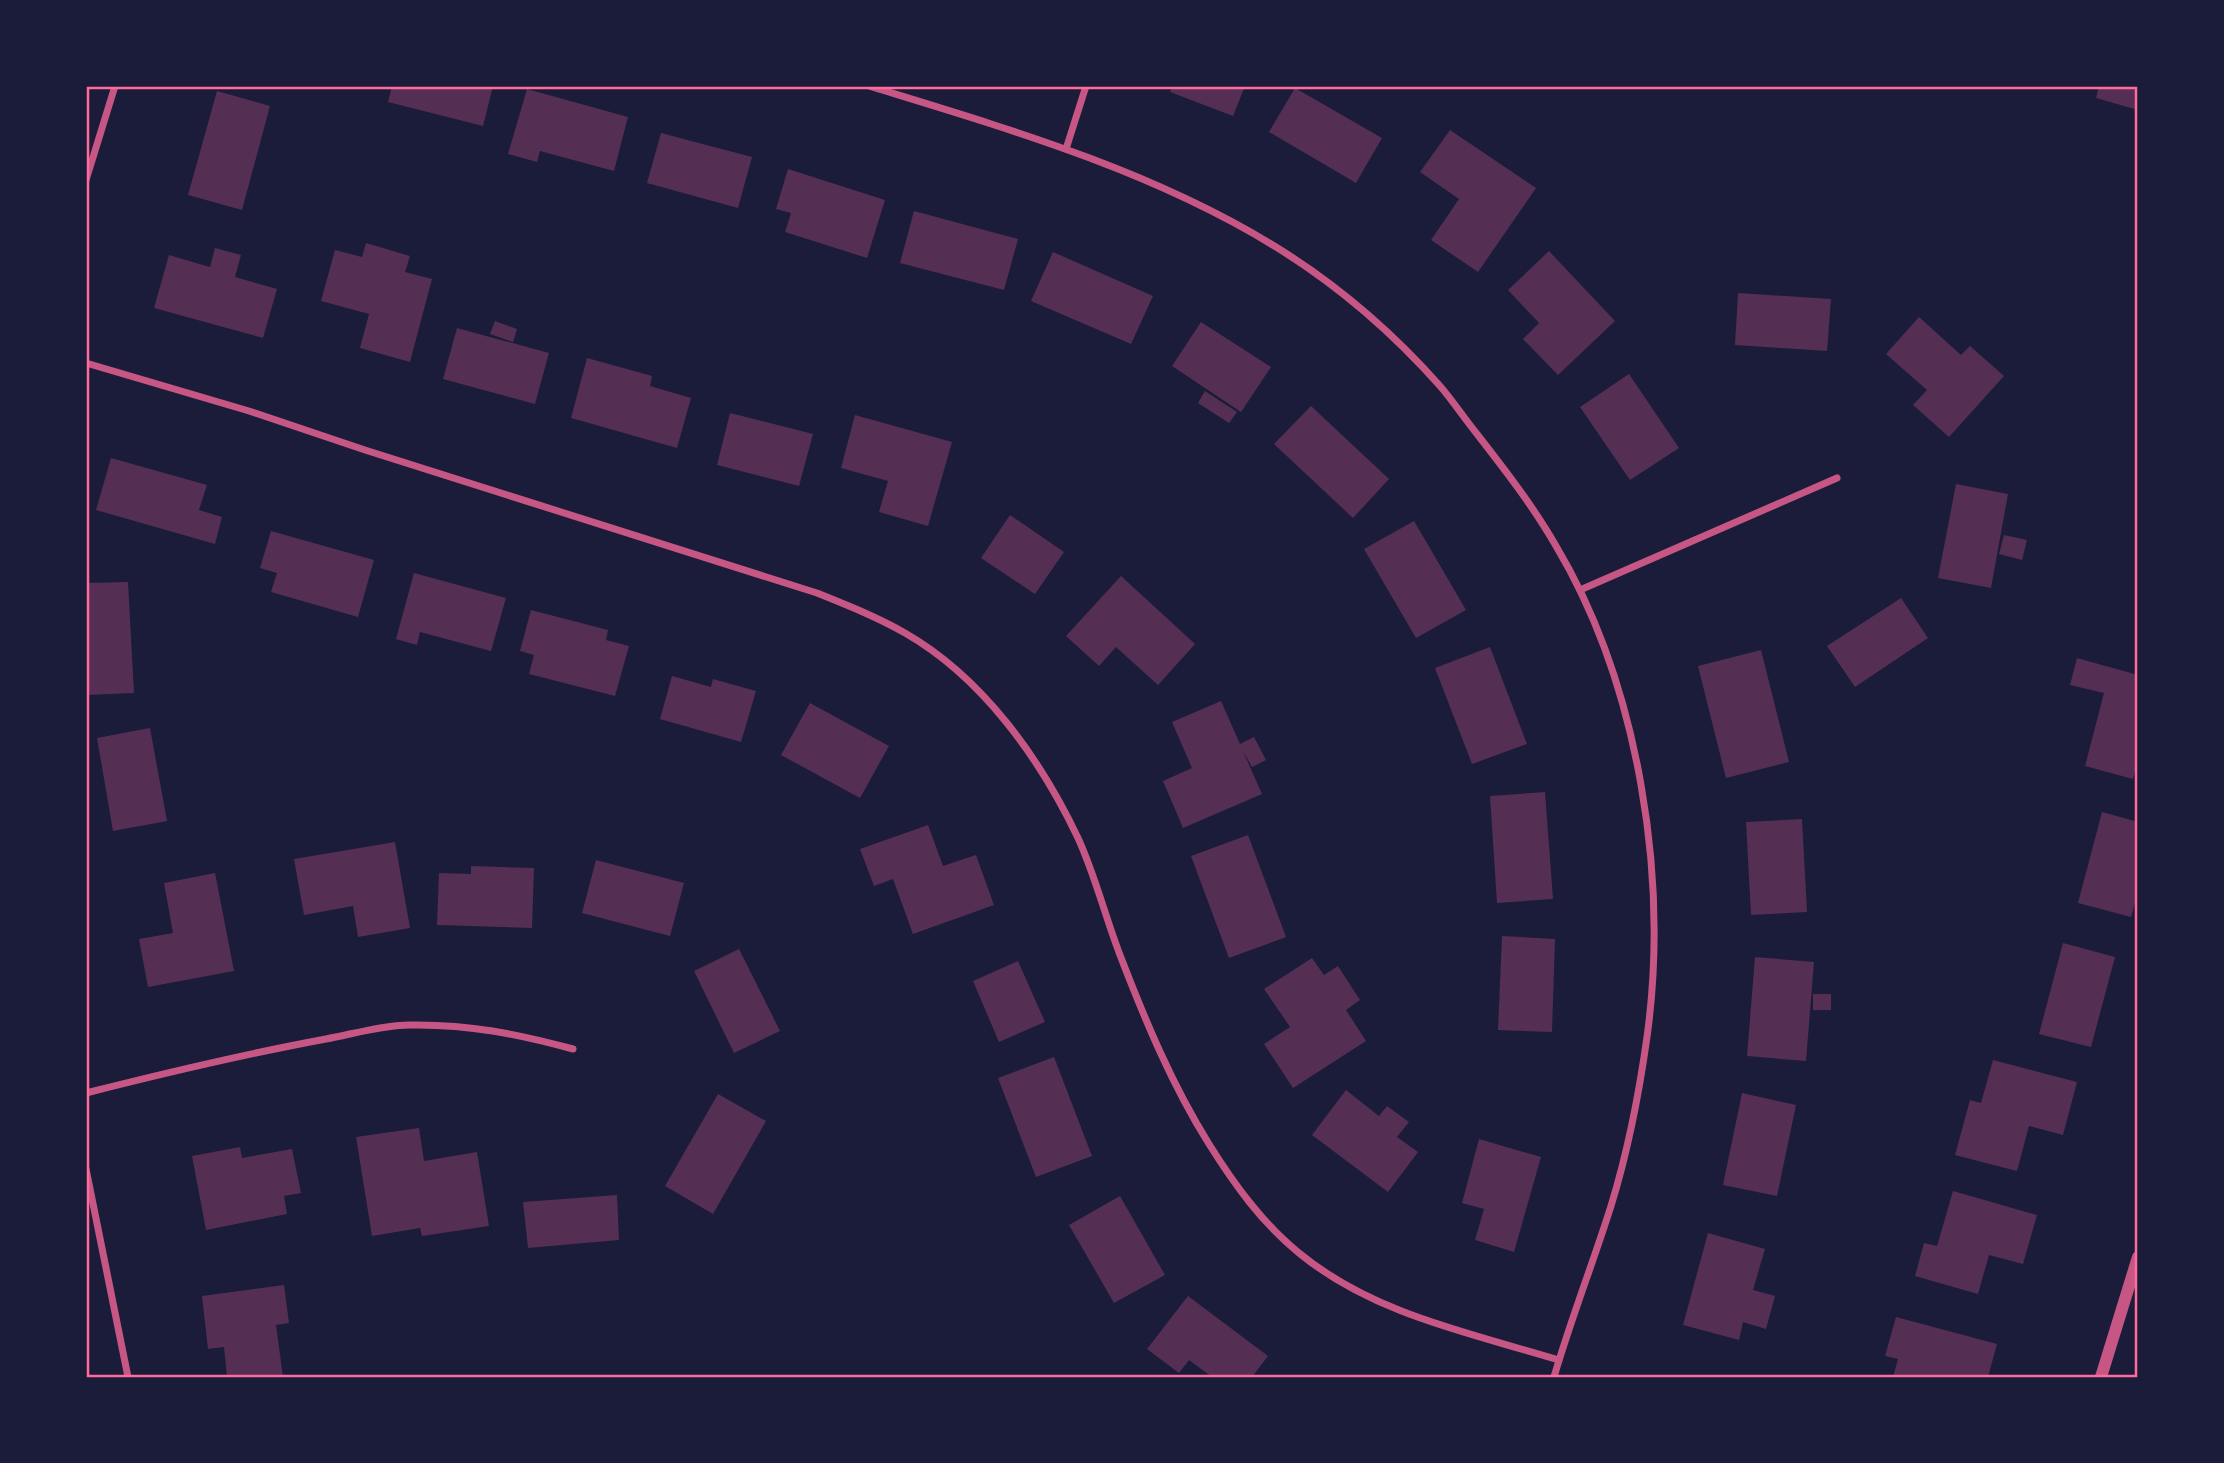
<svg xmlns="http://www.w3.org/2000/svg" width="2224" height="1463" viewBox="0 0 2224 1463" font-family="Karla,sans-serif">
  <rect width="100%" height="100%" fill="#1b1b3a"/>
  <g fill="#542f53">
    <polygon points="392,86 493,86 483,126 388,102"/>
    <polygon points="1173,86 1245,86 1233,116 1170,92"/>
    <polygon points="2099,86 2138,86 2138,110 2096,98"/>
    <polygon points="1295,88 1382,138 1356,183 1269,132"/>
    <polygon points="527,89 628,117 614,171 540,151 537,162 508,154"/>
    <polygon points="217,91 270,106 242,210 188,195"/>
    <polygon points="1450,130 1536,188 1478,272 1431,240 1459,199 1420,172"/>
    <polygon points="661,133 752,157 738,208 647,183"/>
    <polygon points="788,169 885,200 867,258 785,232 791,213 776,209"/>
    <polygon points="914,211 1018,239 1004,290 900,263"/>
    <polygon points="366,243 410,256 405,272 432,279 410,362 360,348 369,314 321,301 335,250 362,257"/>
    <polygon points="215,248 241,255 235,277 277,289 263,338 154,308 169,255 210,267"/>
    <polygon points="1549,251 1615,321 1558,375 1523,339 1539,323 1508,290"/>
    <polygon points="1053,252 1153,296 1131,344 1031,301"/>
    <polygon points="1738,293 1831,299 1827,351 1735,345"/>
    <polygon points="1919,317 1961,355 1970,346 2004,376 1949,437 1913,405 1927,390 1886,354"/>
    <polygon points="495,321 517,329 513,342 490,334"/>
    <polygon points="1201,322 1271,367 1241,412 1172,366"/>
    <polygon points="457,328 549,353 535,404 443,379"/>
    <polygon points="587,358 652,376 650,386 691,398 677,448 571,418"/>
    <polygon points="1629,374 1679,448 1630,480 1580,407"/>
    <polygon points="1205,391 1237,412 1229,423 1198,403"/>
    <polygon points="1311,406 1389,479 1353,518 1274,444"/>
    <polygon points="730,413 813,434 799,486 717,465"/>
    <polygon points="855,415 952,442 928,526 879,512 888,481 841,468"/>
    <polygon points="111,458 207,485 199,510 222,517 215,544 96,510"/>
    <polygon points="1956,484 2008,494 1991,588 1938,578"/>
    <polygon points="1010,515 1064,552 1035,594 981,558"/>
    <polygon points="1414,521 1466,610 1416,638 1364,549"/>
    <polygon points="271,531 374,560 358,617 271,592 277,573 260,568"/>
    <polygon points="2004,535 2027,540 2022,560 1999,554"/>
    <polygon points="414,573 506,598 491,651 420,632 417,645 396,639"/>
    <polygon points="1121,576 1195,644 1158,685 1116,647 1099,666 1066,636"/>
    <polygon points="128,582 134,693 86,695 86,583"/>
    <polygon points="1901,598 1928,638 1855,687 1827,646"/>
    <polygon points="531,610 608,630 606,640 629,646 615,696 529,674 534,655 520,651"/>
    <polygon points="1490,647 1527,744 1472,764 1435,668"/>
    <polygon points="1761,650 1789,762 1726,778 1698,666"/>
    <polygon points="2077,658 2138,675 2138,759 2133,779 2085,766 2104,693 2070,685"/>
    <polygon points="672,676 711,687 713,679 756,691 741,742 660,719"/>
    <polygon points="1221,701 1240,744 1254,737 1266,760 1252,767 1243,751 1262,794 1183,828 1163,781 1192,768 1172,722"/>
    <polygon points="810,703 889,746 860,798 781,755"/>
    <polygon points="150,728 167,821 113,831 97,738"/>
    <polygon points="1545,792 1553,899 1497,903 1490,796"/>
    <polygon points="2102,812 2138,822 2138,891 2131,917 2078,903"/>
    <polygon points="1802,819 1807,912 1751,915 1746,822"/>
    <polygon points="928,825 943,866 976,855 994,905 913,934 893,879 874,886 860,849"/>
    <polygon points="1248,835 1286,937 1229,958 1191,856"/>
    <polygon points="395,842 410,928 358,937 353,906 304,915 294,859"/>
    <polygon points="596,860 684,883 670,936 582,913"/>
    <polygon points="471,866 534,868 532,928 437,925 439,873 471,874"/>
    <polygon points="215,873 234,971 148,987 139,939 173,933 164,883"/>
    <polygon points="1502,936 1555,939 1552,1032 1498,1030"/>
    <polygon points="2063,943 2115,957 2091,1047 2039,1034"/>
    <polygon points="739,949 780,1031 734,1053 694,971"/>
    <polygon points="1755,957 1814,962 1806,1061 1747,1056"/>
    <polygon points="1312,958 1324,975 1338,966 1360,1000 1346,1010 1366,1041 1293,1088 1264,1044 1290,1027 1264,989"/>
    <polygon points="1018,961 1045,1022 999,1042 973,981"/>
    <rect x="1813" y="994" width="18" height="16"/>
    <polygon points="1054,1057 1092,1156 1036,1177 998,1078"/>
    <polygon points="1993,1060 2077,1082 2063,1135 2029,1126 2017,1171 1955,1155 1970,1100 1981,1103"/>
    <polygon points="1346,1090 1379,1116 1387,1106 1409,1122 1397,1137 1418,1152 1388,1192 1312,1135"/>
    <polygon points="1742,1093 1796,1105 1777,1196 1723,1185"/>
    <polygon points="718,1094 766,1121 713,1214 665,1186"/>
    <polygon points="419,1128 424,1161 477,1152 489,1226 422,1236 420,1228 372,1236 356,1137"/>
    <polygon points="1479,1139 1541,1157 1514,1252 1475,1240 1484,1209 1462,1203"/>
    <polygon points="240,1147 242,1158 292,1149 301,1193 284,1196 287,1214 206,1230 192,1156"/>
    <polygon points="1953,1191 2037,1215 2023,1264 1989,1255 1978,1294 1915,1276 1924,1243 1937,1246"/>
    <polygon points="617,1195 619,1240 528,1248 523,1202"/>
    <polygon points="1120,1196 1165,1275 1114,1303 1069,1225"/>
    <polygon points="1708,1233 1765,1249 1753,1290 1775,1296 1766,1329 1743,1322 1739,1340 1683,1325"/>
    <polygon points="284,1285 289,1323 276,1325 283,1377 227,1377 224,1347 208,1349 202,1296"/>
    <polygon points="1188,1296 1268,1356 1252,1377 1212,1377 1189,1360 1179,1373 1147,1349"/>
    <polygon points="1896,1317 1997,1344 1988,1377 1962,1377 1953,1375 1953,1377 1893,1377 1898,1359 1885,1356"/>
  </g>
  <g fill="none" stroke-linecap="round" stroke-linejoin="round">
    <g stroke="#c65784" stroke-width="7">
      <path d="M869 86C1009 129 1151 170 1276 247 1336 284 1393 333 1440 386 1453 401 1464 418 1477 434 1505 470 1533 506 1556 546 1639 685 1669 878 1647 1037 1639 1094 1628 1151 1611 1206 1593 1263 1571 1319 1554 1377"/>
      <polyline points="1066,149 1086,86"/>
      <polyline points="86,180 115,86"/>
      <path d="M86 363 249 411 365 450 817 593C847 605 877 617 905 633 982 677 1040 758 1078 838 1095 875 1105 916 1120 955 1145 1020 1172 1085 1209 1144 1234 1184 1262 1223 1299 1253 1373 1314 1470 1333 1559 1360"/>
      <polyline points="1580,590 1837,478"/>
      <path d="M86 1093C165 1073 245 1054 326 1039 353 1034 383 1025 410 1025 468 1024 518 1034 573 1049"/>
      <polyline points="86,1169 128,1377"/>
    </g>
    <polyline stroke="#c65784" stroke-width="12" points="2101,1377 2138,1257"/>
  </g>
  <rect width="2224" height="1463" fill="none" stroke="#1b1b3a" stroke-width="175"/>
  <rect x="88" y="88" width="2048" height="1288" fill="none" stroke="#ff6b9d" stroke-width="2.5"/>
</svg>
